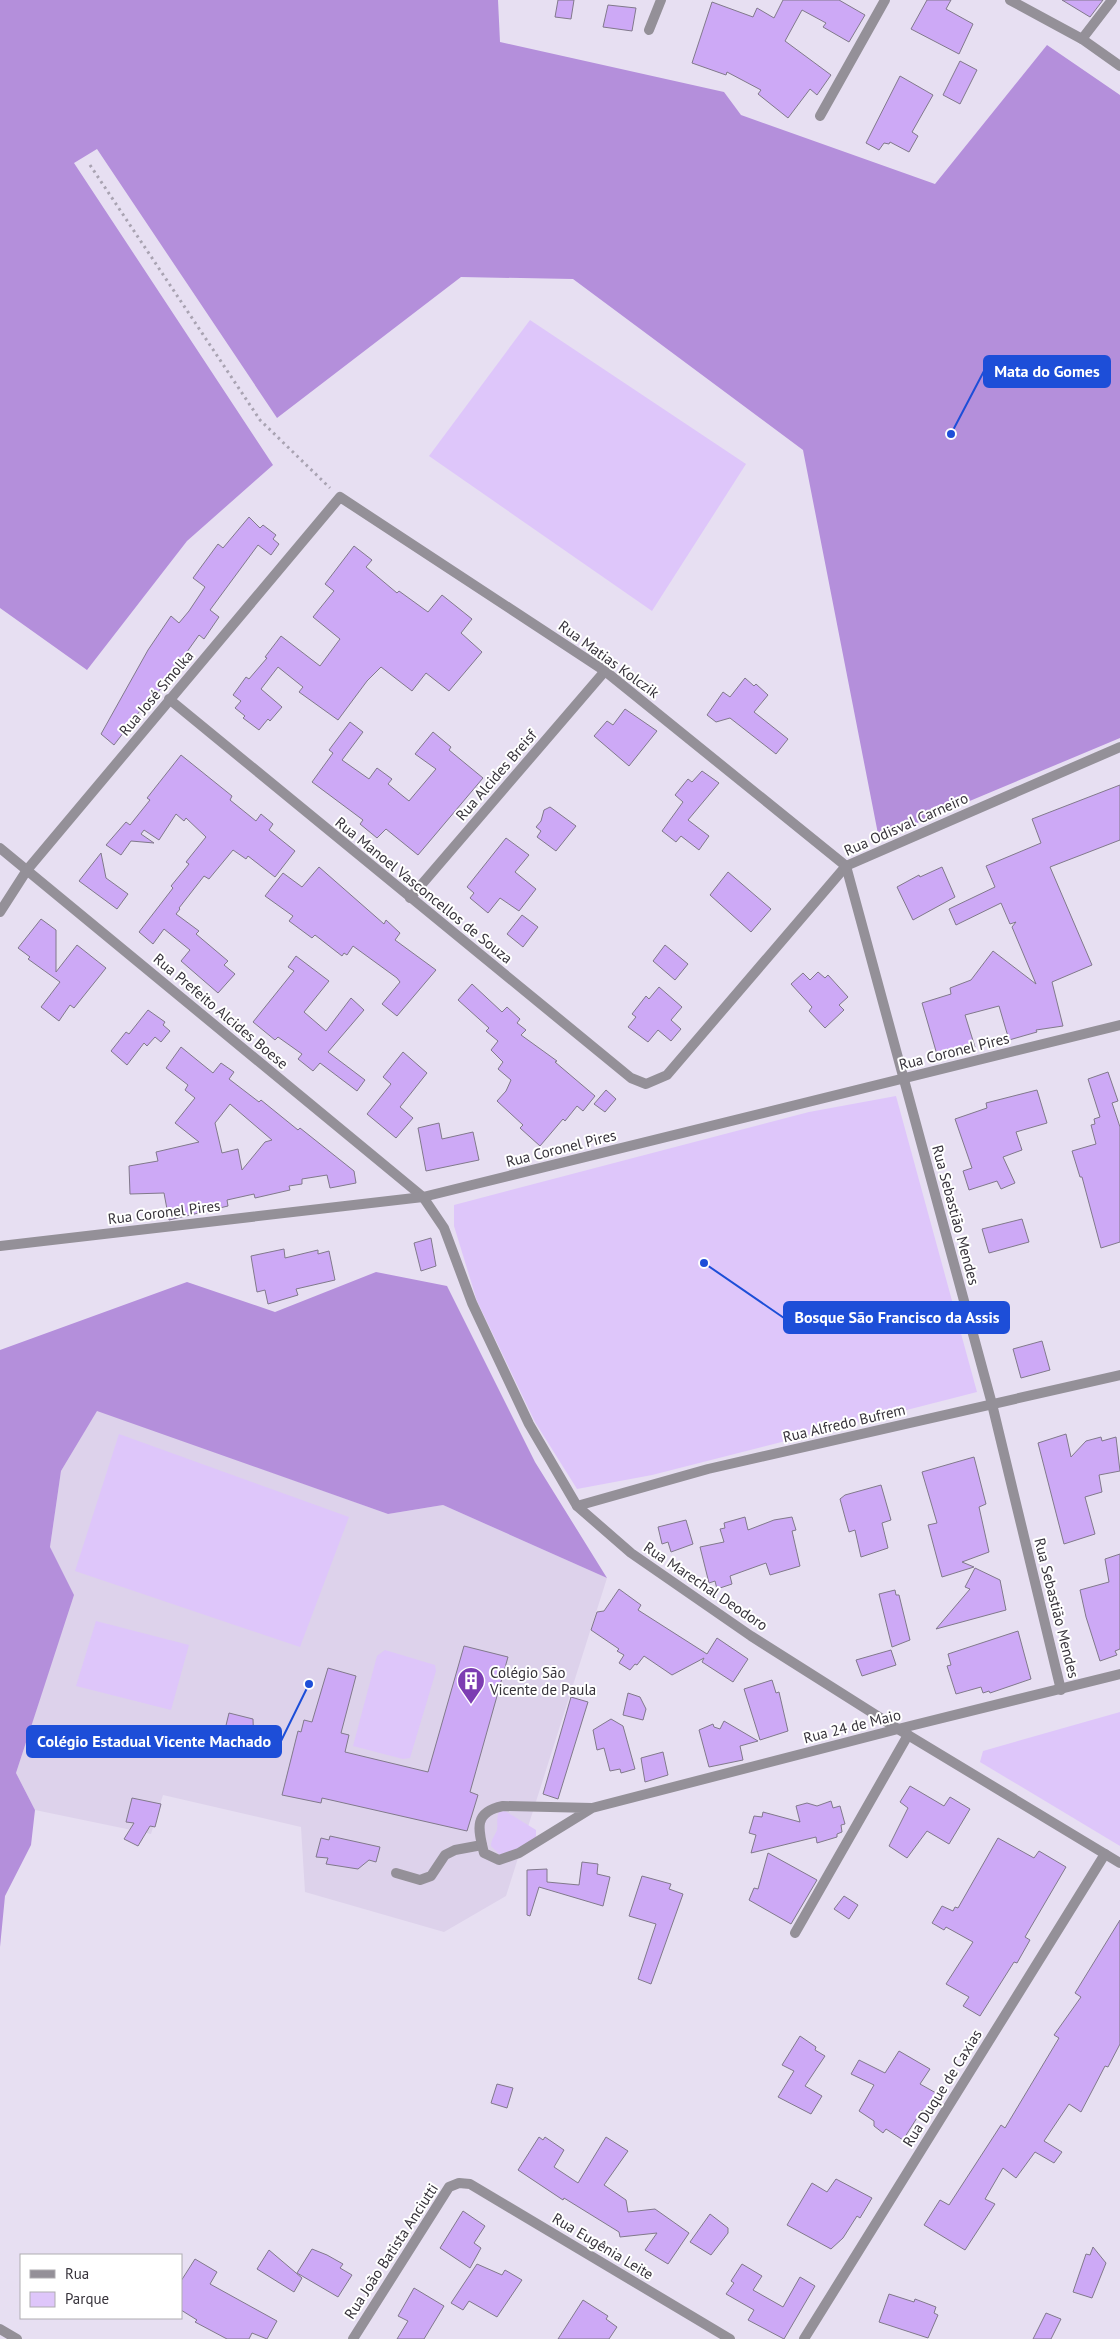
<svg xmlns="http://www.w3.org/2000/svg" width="1120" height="2339" viewBox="0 0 1120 2339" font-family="'PT Sans',sans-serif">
  <rect width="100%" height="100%" fill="#e7dff2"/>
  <polygon fill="#ddd2eb" points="97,1410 388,1514 443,1505 607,1578 506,1896 444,1932 305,1892 301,1827 163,1795 151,1834 35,1810 16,1773 73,1595 50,1547 61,1471"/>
  <g fill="#dec6fa">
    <polygon points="530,320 746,464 652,611 429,456"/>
    <polygon points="896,1096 977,1392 652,1475 577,1489 535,1422 477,1301 454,1226 454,1205 809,1112"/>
    <polygon points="119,1434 349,1517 300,1647 75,1571"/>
    <polygon points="96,1621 189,1645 171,1710 76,1686"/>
    <polygon points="385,1650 435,1665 436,1671 410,1758 403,1759 353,1746 377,1656"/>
    <polygon points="1120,1712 1120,1846 980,1762 983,1751"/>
    <path d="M505 1811 536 1830V1839L523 1847 500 1855 491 1846C491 1839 495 1836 497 1830 498 1823 496 1819 499 1812Z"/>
  </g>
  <g fill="#b48fdb">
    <polygon points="0,0 498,0 500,42 724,92 741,115 935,184 1047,45 1120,95 1120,738 879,839 803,450 573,279 461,277 277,418 97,149 74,163 273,465 187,541 87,670 0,608"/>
    <polygon points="376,1272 447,1286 535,1462 607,1578 443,1505 388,1514 97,1411 61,1471 50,1547 74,1595 16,1773 35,1810 31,1845 5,1896 0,1947 0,1350 187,1282 275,1312"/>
  </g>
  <g fill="#cda9f6" stroke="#81798b" fill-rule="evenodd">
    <polygon points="558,0 574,0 571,19 555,17"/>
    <polygon points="783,0 839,0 865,15 849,42 823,27 826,23 802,10 785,41 831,75 817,95 810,89 788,118 758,94 761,90 727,72 726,75 692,63 712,2 753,17 757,8 774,18"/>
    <polygon points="927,0 951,0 946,9 973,24 959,54 911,29"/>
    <polygon points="1062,0 1103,0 1090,17"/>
    <polygon points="608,5 636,8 632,31 603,27"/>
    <polygon points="960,61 977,70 960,104 943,95"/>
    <polygon points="900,76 933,95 912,132 918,136 909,152 890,142 889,144 884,143 879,150 866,143"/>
    <polygon points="249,517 260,528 263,525 276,535 273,539 279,544 271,555 258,545 210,610 219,617 204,639 199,635 146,709 143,707 114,745 101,734 148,650 171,616 179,623 189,611 205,587 193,578 218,544 223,548"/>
    <polygon points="354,546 372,560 366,567 397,593 399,591 428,612 442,595 472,619 461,633 482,652 449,691 426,673 412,691 381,667 367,681 338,720 299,692 303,687 278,667 261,689 282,707 270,721 268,719 259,730 243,718 245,716 235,708 241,701 233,695 246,677 249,679 267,658 265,657 281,636 320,666 340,639 313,617 334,591 325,584"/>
    <polygon points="745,678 754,686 756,684 768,695 754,712 788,739 776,754 730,718 716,722 707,715 723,692 730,697"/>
    <polygon points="625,709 657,731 629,766 594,736 607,721 613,725"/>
    <polygon points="350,722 363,732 342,760 369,779 377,768 392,779 388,784 409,801 436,769 415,754 433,732 451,747 449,750 483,778 418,855 386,829 377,838 360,824 363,820 312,782 333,753 329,750"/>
    <polygon points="181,755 232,796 230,800 256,821 261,814 273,824 269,830 295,851 275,877 248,856 246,859 233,850 209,879 204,876 179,908 180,909 176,914 199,931 196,934 228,961 224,965 235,974 218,993 181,961 190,950 164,929 153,944 139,932 173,888 171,886 189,864 186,862 206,837 186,818 184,821 176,814 159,840 144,830 141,834 154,843 131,841 121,855 106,845 126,822 130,825 150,800 147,798"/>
    <polygon points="702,771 719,783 688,820 709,836 699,850 681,836 676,842 662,831 683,802 675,795 688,779 692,782"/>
    <polygon points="1120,785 1120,840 1050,867 1092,965 1052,982 1063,1026 1036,1030 1037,1032 1009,1040 999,1006 965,1015 975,1047 938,1058 922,1003 951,994 950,988 971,980 993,951 1036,984 1012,927 1016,922 1010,924 1001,903 956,925 949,909 995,887 986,866 1041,843 1032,819"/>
    <polygon points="550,807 576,826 556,851 537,837 541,831 536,827 541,821 544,810"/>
    <polygon points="506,838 529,855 515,872 536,889 519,911 500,898 488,913 470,898 474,893 467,887"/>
    <polygon points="101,853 106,878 128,894 117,909 79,881"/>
    <polygon points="319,867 384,924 386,920 400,933 395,940 436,970 397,1016 382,1004 400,982 397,978 353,946 347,955 344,953 342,956 315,935 312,938 289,921 293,916 265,896 283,873 302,887"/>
    <polygon points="942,867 955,897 913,920 897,887 919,875 920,877"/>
    <polygon points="728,872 771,909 751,932 710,895"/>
    <polygon points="522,915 538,927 523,947 507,934"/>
    <polygon points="41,919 56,930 56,972 77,945 106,968 74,1008 70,1005 59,1021 41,1007 60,982 28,959 30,957 18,948"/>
    <polygon points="665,945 688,964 675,980 653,961"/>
    <polygon points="296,956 329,981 304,1012 326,1031 351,998 364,1010 328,1052 365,1080 357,1091 320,1063 313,1071 298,1059 302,1054 278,1037 275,1040 253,1022 294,971 288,967"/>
    <polygon points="818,972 825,978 828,975 848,997 839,1005 844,1010 825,1028 809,1011 812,1007 791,984 803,973 810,980"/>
    <polygon points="472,984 502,1012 507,1007 520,1019 517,1023 526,1030 521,1035 557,1061 555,1062 595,1096 583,1111 577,1106 565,1121 563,1119 540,1146 520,1128 523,1125 497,1101 506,1091 511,1080 498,1069 503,1062 491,1050 498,1041 486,1031 489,1028 458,1000"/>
    <polygon points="659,987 682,1007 671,1020 681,1029 671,1041 658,1030 648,1042 628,1027 636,1017 632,1014 646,996 649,999"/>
    <polygon points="148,1010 165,1022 163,1025 170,1031 161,1042 155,1037 147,1046 144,1043 127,1065 111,1051 126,1032 129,1034"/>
    <path d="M181 1047 213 1073 221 1063 234 1072 229 1079 259 1102 261 1100 298 1130 300 1128 354 1171 356 1183 330 1188 327 1175 302 1179V1184L289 1186 290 1190 255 1198 254 1194 227 1200 228 1206 169 1220 164 1193 130 1194 129 1166 158 1161 156 1152 199 1142 175 1123 195 1098 185 1090 188 1085 166 1068ZM230 1104 272 1140 265 1142 242 1170 238 1149 222 1153 215 1123Z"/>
    <polygon points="403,1052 427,1073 400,1107 413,1118 396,1138 367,1114 391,1084 383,1077"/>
    <polygon points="1108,1072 1118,1101 1112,1103 1120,1127 1120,1242 1101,1248 1082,1177 1080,1177 1072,1151 1096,1144 1091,1125 1095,1124 1094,1119 1100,1117 1088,1079"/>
    <polygon points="606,1090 616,1099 605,1112 594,1104"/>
    <polygon points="1037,1090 1047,1123 1016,1132 1022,1150 1003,1157 1015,1183 1001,1189 997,1181 969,1190 963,1171 972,1168 955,1119 987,1108 986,1103"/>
    <polygon points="439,1123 442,1139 473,1132 479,1160 426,1171 418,1128"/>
    <polygon points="1022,1219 1029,1242 989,1253 982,1229"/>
    <polygon points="431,1238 436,1266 421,1271 414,1243"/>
    <polygon points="284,1249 285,1258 318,1250 318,1254 329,1251 335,1280 296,1289 298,1295 268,1304 265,1290 257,1292 251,1256"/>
    <polygon points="1042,1341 1050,1370 1021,1378 1013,1349"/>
    <polygon points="1066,1434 1071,1457 1086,1441 1101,1437 1102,1441 1116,1437 1120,1471 1099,1475 1102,1492 1085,1497 1095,1534 1064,1544 1038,1443"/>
    <polygon points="974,1457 986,1504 979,1507 989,1552 962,1562 974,1567 942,1577 928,1525 937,1523 922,1472"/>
    <polygon points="881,1485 891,1520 882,1523 888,1548 861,1557 855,1530 849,1532 840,1499 845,1495"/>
    <polygon points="745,1517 748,1530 774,1520 792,1517 796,1530 792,1531 800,1566 770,1575 766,1563 730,1576 732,1584 717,1589 715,1581 709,1583 700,1547 724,1542 720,1529 725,1528 724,1523"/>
    <polygon points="686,1520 693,1544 671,1552 668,1542 662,1544 658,1527"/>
    <polygon points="1120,1554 1120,1649 1115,1651 1117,1655 1100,1661 1086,1617 1080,1590 1109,1582 1105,1559"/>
    <polygon points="975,1568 1000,1580 1006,1610 936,1629 970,1589 965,1587"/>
    <polygon points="619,1589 641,1605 638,1610 707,1654 717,1638 748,1659 733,1682 702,1662 704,1658 672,1675 644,1656 637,1665 635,1664 630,1670 619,1663 624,1655 617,1651 619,1649 591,1630 597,1612 604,1611"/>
    <polygon points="895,1590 896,1595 899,1595 910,1640 892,1647 879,1594"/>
    <polygon points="1018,1631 1031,1679 990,1693 989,1691 983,1693 981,1687 956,1694 947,1666 951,1665 948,1654"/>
    <polygon points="464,1646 508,1657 470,1792 478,1795 467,1831 322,1798 321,1803 282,1795 298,1731 301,1732 304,1720 312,1722 328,1668 356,1676 341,1733 349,1735 345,1752 428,1772"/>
    <polygon points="891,1650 896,1665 862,1676 856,1660"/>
    <polygon points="772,1680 776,1693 779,1692 788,1731 760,1740 744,1689"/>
    <polygon points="628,1693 640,1697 646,1709 643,1720 623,1715"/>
    <polygon points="571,1697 588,1702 558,1799 543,1794"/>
    <polygon points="229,1713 253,1719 254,1750 222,1742"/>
    <polygon points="611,1719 623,1726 635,1769 621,1773 620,1769 610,1771 604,1748 597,1750 593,1730"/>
    <polygon points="724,1721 758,1741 740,1746 743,1760 709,1767 699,1730 713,1724 714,1727 720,1729"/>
    <polygon points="663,1752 668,1775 645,1782 641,1758"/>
    <polygon points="910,1786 944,1806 950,1797 970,1809 949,1844 927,1831 907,1858 889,1846 908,1808 900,1802"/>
    <polygon points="132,1798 161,1804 155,1827 150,1826 138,1846 124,1839 134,1823 126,1822"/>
    <polygon points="831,1801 833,1808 840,1806 845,1824 841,1825 842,1832 837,1834 837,1837 817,1843 816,1837 751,1853 756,1835 749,1833 754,1816 762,1817 763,1812 800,1822 796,1806 807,1803 817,1806"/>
    <polygon points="330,1836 380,1847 376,1862 369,1860 358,1869 326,1864 328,1858 316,1857 321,1838 329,1840"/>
    <polygon points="998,1838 1034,1858 1039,1851 1066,1867 1025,1937 1030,1940 1017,1963 1014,1962 980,2016 963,2006 969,1997 946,1984 973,1942 946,1927 944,1930 932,1923 942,1906 953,1911 955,1907 958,1908"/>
    <polygon points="768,1853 817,1880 791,1924 749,1900 754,1888 758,1889"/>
    <polygon points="582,1862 598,1864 597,1874 610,1877 603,1906 539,1887 530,1916 527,1915 527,1870 547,1869 547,1882 579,1885"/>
    <polygon points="642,1876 671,1884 669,1889 683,1894 651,1984 638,1979 656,1924 629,1916"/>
    <polygon points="844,1896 858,1905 849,1919 834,1909"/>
    <polygon points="1120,1920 1120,2044 1108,2067 1105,2066 1081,2112 1069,2104 1044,2141 1062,2152 1054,2163 1035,2152 1016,2178 1003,2168 985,2199 995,2204 965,2250 924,2225 940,2200 949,2205 1001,2125 1005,2128 1059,2038 1054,2035 1081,1997 1075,1993"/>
    <polygon points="800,2036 816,2047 815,2050 825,2056 805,2086 822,2096 811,2114 778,2097 794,2071 782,2065"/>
    <polygon points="899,2051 930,2069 920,2084 936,2093 925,2112 922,2110 903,2140 886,2129 883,2133 874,2126 874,2121 859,2111 874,2085 851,2074 859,2060 885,2073"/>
    <polygon points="497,2084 513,2088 507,2108 491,2103"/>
    <polygon points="539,2137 543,2140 545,2137 564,2150 554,2167 578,2183 606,2137 628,2151 604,2185 626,2200 628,2212 655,2209 689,2233 668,2264 645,2250 657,2233 620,2237 619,2232 564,2198 563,2200 518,2170"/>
    <polygon points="836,2179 872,2198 860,2218 857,2216 843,2238 831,2249 787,2225 812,2183 827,2192"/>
    <polygon points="463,2211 485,2226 474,2243 481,2248 470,2268 440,2248"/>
    <polygon points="710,2214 728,2228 728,2233 711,2255 690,2242"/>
    <polygon points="1093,2247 1106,2263 1092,2298 1073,2292 1086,2254 1090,2255"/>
    <polygon points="312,2249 327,2255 343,2264 340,2268 352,2275 338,2297 297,2273"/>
    <polygon points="269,2250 302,2278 294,2292 257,2269"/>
    <polygon points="195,2259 217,2272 210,2284 277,2321 267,2339 252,2333 249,2339 227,2339 195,2322 197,2320 181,2310 181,2281"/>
    <polygon points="477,2264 502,2275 505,2270 522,2280 497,2317 469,2301 463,2310 451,2303"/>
    <polygon points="742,2264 762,2276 753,2290 783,2307 800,2277 815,2286 784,2339 748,2320 754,2310 726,2294 734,2283 731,2281"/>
    <polygon points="414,2288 444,2306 424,2339 397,2339 408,2321 398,2316"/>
    <polygon points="889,2294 914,2302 915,2299 936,2307 934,2313 938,2315 928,2338 879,2322"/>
    <polygon points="583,2300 608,2316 606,2319 617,2327 609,2339 558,2339"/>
    <polygon points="1046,2313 1061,2319 1051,2339 1033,2339"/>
  </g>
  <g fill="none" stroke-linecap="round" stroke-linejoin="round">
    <polyline stroke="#a9a3b2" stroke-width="3" stroke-dasharray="2.5 4" stroke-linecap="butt" points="90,165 260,420 330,488"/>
    <polyline stroke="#949098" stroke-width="10" points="396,1873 420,1880 431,1876 445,1855 455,1850 482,1845"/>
    <g stroke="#949098" stroke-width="10">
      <polyline points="1010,0 1082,39 1120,66"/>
      <polyline points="649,30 661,0"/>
      <polyline points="1082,39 1112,0"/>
      <polyline points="820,116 885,0"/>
      <polyline points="169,699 631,1078 646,1084 667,1075 846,866 1120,747"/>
      <polyline points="0,848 423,1197 444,1228 472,1303 529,1424 577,1506 631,1553 751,1636 898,1729 1120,1863"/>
      <polyline points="410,898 605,671"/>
      <polyline points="0,912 27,870 340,497 605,671 846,866 992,1404 1061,1690"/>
      <polyline points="0,1246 423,1197 1120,1025"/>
      <polyline points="577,1506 708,1469 1120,1375"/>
      <path d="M592 1808 519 1853 499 1860 484 1853C478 1829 473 1812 503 1806L592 1808 898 1729 1120 1674"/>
      <polyline points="795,1933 908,1735"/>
      <polyline points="0,2329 17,2339"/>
      <polyline points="353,2339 449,2187 459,2183 470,2184 730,2339"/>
      <polyline points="804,2339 1105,1854"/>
    </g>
  </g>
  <defs>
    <symbol id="building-pin" viewBox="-11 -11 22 30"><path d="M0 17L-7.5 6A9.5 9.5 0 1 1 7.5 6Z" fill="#7c3db2" stroke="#fff"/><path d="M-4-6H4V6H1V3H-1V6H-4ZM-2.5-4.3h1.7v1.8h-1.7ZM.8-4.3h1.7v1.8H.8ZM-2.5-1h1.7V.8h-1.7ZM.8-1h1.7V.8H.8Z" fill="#fff"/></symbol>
  </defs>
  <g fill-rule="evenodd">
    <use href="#building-pin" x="455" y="1665" width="32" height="43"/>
  </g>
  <g text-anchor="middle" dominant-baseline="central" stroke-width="4" stroke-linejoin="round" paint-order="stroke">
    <g font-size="15" fill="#37333b" stroke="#fff">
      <text transform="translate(609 659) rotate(36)">Rua Matias Kolczik</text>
      <text transform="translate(156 693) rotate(-50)">Rua José Smolka</text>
      <text transform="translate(496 775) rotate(-49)">Rua Alcides Breisf</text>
      <text transform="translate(906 824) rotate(-24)">Rua Odisval Carneiro</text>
      <text transform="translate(424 890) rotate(39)">Rua Manoel Vasconcellos de Souza</text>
      <text transform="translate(221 1011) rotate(40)">Rua Prefeito Alcides Boese</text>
      <text transform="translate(954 1051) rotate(-14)">Rua Coronel Pires</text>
      <text transform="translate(561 1148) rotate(-14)">Rua Coronel Pires</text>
      <text transform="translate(164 1212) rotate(-7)">Rua Coronel Pires</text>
      <text transform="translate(956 1215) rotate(75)">Rua Sebastião Mendes</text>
      <text transform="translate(844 1423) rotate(-13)">Rua Alfredo Bufrem</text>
      <text transform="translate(706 1586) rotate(34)">Rua Marechal Deodoro</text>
      <text transform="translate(1057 1608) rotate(76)">Rua Sebastião Mendes</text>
      <text transform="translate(852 1726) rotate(-14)">Rua 24 de Maio</text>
      <text transform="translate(942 2088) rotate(-58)">Rua Duque de Caxias</text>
      <text transform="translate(603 2246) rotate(31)">Rua Eugênia Leite</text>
      <text transform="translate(391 2251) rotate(-57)">Rua João Batista Anciutti</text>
    </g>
    <g font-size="15" fill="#37333b" stroke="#fff" text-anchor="start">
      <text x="490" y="1672">Colégio São<tspan x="490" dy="17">Vicente de Paula</tspan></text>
    </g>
  </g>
  <path fill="none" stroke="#1d4ed8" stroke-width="2" d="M951 434L984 371M704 1263L784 1318M309 1684L281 1741"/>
  <g fill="#1d4ed8" stroke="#fff" stroke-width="2">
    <circle cx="951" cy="434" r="5"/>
    <circle cx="704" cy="1263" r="5"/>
    <circle cx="309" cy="1684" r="5"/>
  </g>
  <g fill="#1d4ed8" stroke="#1d4ed8" stroke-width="2">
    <rect x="984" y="356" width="126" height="31" rx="5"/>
    <rect x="784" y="1302" width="225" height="31" rx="5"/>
    <rect x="27" y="1726" width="254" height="31" rx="5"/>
  </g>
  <g font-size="16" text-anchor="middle" font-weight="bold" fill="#fff">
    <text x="1047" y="377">Mata do Gomes</text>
    <text x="897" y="1323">Bosque São Francisco da Assis</text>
    <text x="154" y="1747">Colégio Estadual Vicente Machado</text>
  </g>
  <rect x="20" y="2254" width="162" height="65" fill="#ffffff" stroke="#afadb1"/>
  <rect x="30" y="2270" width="25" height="8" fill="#949098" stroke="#afadb1"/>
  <text x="65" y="2279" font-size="15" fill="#37333b">Rua</text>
  <rect x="30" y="2292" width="25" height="15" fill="#dec6fa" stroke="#afadb1"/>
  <text x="65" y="2304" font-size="15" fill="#37333b">Parque</text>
</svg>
